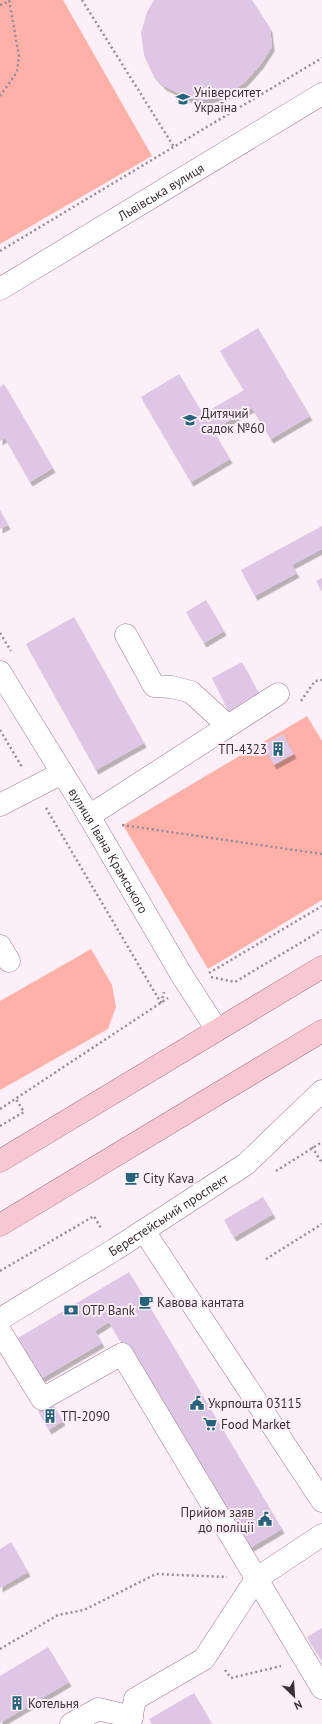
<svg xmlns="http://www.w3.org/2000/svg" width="322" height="1724" viewBox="0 0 322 1724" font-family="'PT Sans',sans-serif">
  <defs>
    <filter id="shadow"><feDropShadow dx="2.5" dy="4.5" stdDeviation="0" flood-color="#0004"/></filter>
  </defs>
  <rect width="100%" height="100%" fill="#fceff7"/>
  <g fill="#ffb1a9">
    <polygon points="0,0 63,0 152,156 0,244"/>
    <polygon points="307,716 322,741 322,900 208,969 123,825"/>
    <polygon points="91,949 112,985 116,1007 108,1029 0,1090 0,1001"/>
  </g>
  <g fill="#ddc7e4" filter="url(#shadow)">
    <polygon points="154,0 252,0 270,28 272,47 261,64 245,82 229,94 206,100 188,98 164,86 152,73 144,55 141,33 147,12"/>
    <polygon points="258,328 310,416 271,439 252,408 213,430 230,459 191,482 141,397 179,374 203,414 244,390 220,351"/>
    <polygon points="4,384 53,468 30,482 5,438 0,441 0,387"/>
    <polygon points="0,510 8,525 0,529"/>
    <polygon points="322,526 322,549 292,565 297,573 255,596 241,570"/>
    <polygon points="322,578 322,591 316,581"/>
    <polygon points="206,600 224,631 204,643 186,612"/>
    <polygon points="74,617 144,743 96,770 26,644"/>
    <polygon points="242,662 260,696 229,712 212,678"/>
    <polygon points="283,734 294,754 274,765 263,745"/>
    <polygon points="263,1197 273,1214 234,1237 224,1220"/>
    <polygon points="129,1272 282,1529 245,1551 109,1322 95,1331 102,1343 37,1381 13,1341"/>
    <polygon points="52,1403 63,1421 49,1430 38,1411"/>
    <polygon points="11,1542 28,1572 0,1588 0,1549"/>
    <polygon points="322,1628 322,1661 307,1637"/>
    <polygon points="48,1647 69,1682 0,1723 0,1676"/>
    <polygon points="194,1693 212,1724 152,1724 149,1719"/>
  </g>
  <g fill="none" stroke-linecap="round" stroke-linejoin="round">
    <defs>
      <g id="minor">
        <path id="s1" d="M0 289 322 94"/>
        <polyline points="126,635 154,686 172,687 191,692 228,726"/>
        <path id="s2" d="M0 672 89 816 181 974 217 1030"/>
        <polyline points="0,805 62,773"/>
        <polyline points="89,816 278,694"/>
        <polyline points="0,946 9,961"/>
        <polyline points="144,1231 322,1501"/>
        <path id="s3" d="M0 1319 114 1250 246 1164 322 1091"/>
        <polyline points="0,1331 42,1399 122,1354 322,1688"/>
        <polyline points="71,1724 98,1709 132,1717"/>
        <polyline points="130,1724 135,1699 204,1659 256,1579 322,1535"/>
      </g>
      <g id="major">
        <polyline points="0,1161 322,967"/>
        <polyline points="0,1225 322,1031"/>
      </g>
    </defs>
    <use href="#minor" stroke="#987b8d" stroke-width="23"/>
    <use href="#major" stroke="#b27b8a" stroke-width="23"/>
    <g stroke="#988b93" stroke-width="2.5" stroke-dasharray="2 3" stroke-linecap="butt">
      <polyline points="82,0 174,147"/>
      <polyline points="0,5 10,1"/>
      <polyline points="0,96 17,72 19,56 9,0"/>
      <polyline points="0,251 322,58"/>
      <polyline points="0,633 11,651"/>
      <polyline points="301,701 315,681 322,680"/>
      <polyline points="0,730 22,767"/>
      <polyline points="46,808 161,1003"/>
      <polyline points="122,825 322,854"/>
      <polyline points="209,973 322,906"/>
      <polyline points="211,977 235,982 322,930"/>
      <polyline points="161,1003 164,992"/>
      <polyline points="0,1109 168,998"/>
      <polyline points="0,1126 24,1112 16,1099"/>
      <polyline points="312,1147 322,1163"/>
      <polyline points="276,1171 322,1142"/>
      <polyline points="266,1259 322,1224"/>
      <polyline points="0,1271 94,1216 102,1230"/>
      <polyline points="0,1649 58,1615 84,1610 156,1574 227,1577"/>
      <polyline points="225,1670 231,1678 281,1666"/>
    </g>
    <use href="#minor" stroke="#fff" stroke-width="22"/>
    <use href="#major" stroke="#f7c8d4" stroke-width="22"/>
  </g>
  <defs>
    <symbol id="university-bare" viewBox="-9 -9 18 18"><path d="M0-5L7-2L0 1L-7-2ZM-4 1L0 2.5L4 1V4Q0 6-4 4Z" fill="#26637a" stroke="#fceff7" stroke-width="2.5" paint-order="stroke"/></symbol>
    <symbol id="school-bare" viewBox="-9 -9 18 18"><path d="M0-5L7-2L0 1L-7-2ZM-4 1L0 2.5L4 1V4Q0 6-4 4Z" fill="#26637a" stroke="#fceff7" stroke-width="2.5" paint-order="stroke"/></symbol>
    <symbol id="building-bare" viewBox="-9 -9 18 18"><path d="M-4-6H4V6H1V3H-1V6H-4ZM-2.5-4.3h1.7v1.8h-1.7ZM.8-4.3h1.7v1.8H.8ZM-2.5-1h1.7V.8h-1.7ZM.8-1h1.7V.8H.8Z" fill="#26637a" stroke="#fceff7" stroke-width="2.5" paint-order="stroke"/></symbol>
    <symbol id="cafe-bare" viewBox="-9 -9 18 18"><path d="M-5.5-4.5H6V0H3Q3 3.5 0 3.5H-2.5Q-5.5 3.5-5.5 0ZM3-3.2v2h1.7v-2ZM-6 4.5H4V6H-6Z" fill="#26637a" stroke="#fceff7" stroke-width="2.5" paint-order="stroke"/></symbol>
    <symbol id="bank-bare" viewBox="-9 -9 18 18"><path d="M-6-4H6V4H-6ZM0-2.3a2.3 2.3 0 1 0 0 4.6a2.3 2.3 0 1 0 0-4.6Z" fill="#26637a" stroke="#fceff7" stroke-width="2.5" paint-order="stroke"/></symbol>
    <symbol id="civic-bare" viewBox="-9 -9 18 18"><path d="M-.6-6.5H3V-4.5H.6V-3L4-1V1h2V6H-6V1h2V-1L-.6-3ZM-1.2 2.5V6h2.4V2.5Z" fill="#26637a" stroke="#fceff7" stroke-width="2.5" paint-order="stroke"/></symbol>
    <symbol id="supermarket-bare" viewBox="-9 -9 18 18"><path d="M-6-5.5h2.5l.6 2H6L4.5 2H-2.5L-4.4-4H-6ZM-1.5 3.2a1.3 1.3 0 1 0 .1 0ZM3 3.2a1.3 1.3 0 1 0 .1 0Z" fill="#26637a" stroke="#fceff7" stroke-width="2.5" paint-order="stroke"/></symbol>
  </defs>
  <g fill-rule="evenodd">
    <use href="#university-bare" x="173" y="89" width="20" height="20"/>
    <use href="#school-bare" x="180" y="410" width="20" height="20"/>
    <use href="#building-bare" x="268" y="739" width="20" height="20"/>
    <use href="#cafe-bare" x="122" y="1168" width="20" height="20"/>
    <use href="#cafe-bare" x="136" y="1292" width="20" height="20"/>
    <use href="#bank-bare" x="61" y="1300" width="20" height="20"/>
    <use href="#civic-bare" x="187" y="1393" width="20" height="20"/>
    <use href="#building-bare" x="40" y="1406" width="20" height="20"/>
    <use href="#supermarket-bare" x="200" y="1414" width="20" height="20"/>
    <use href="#civic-bare" x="255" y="1509" width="20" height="20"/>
    <use href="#building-bare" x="7" y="1693" width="20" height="20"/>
  </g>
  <g text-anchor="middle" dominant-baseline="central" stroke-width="4" stroke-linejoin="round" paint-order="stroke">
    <g font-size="13" fill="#3c2f37" stroke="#fceff7" text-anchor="start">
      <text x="194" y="92">Університет<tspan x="194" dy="15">Україна</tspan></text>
      <text x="201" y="413">Дитячий<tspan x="201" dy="15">садок №60</tspan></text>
      <text x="267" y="749" text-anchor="end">ТП-4323</text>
      <text x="143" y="1178">City Kava</text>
      <text x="157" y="1302">Кавова кантата</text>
      <text x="82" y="1310">OTP Bank</text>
      <text x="208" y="1403">Укрпошта 03115</text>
      <text x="61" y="1416">ТП-2090</text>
      <text x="221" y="1424">Food Market</text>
      <text x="254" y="1512" text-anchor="end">Прийом заяв<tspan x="254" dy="15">до поліції</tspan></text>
      <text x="28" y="1703">Котельня</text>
    </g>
    <g font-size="13" fill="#3c2f37" stroke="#fceff7">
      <text stroke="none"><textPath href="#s1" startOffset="188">Львівська вулиця</textPath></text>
      <text stroke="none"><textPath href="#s2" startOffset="209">вулиця Івана Крамського</textPath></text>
      <text stroke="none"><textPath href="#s3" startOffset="198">Берестейський проспект</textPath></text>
    </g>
  </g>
  <g transform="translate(294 1696) rotate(155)" stroke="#fceff7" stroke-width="3" paint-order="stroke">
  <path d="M0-3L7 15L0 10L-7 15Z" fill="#3c2f37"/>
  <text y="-6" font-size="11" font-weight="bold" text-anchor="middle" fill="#3c2f37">N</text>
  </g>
</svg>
